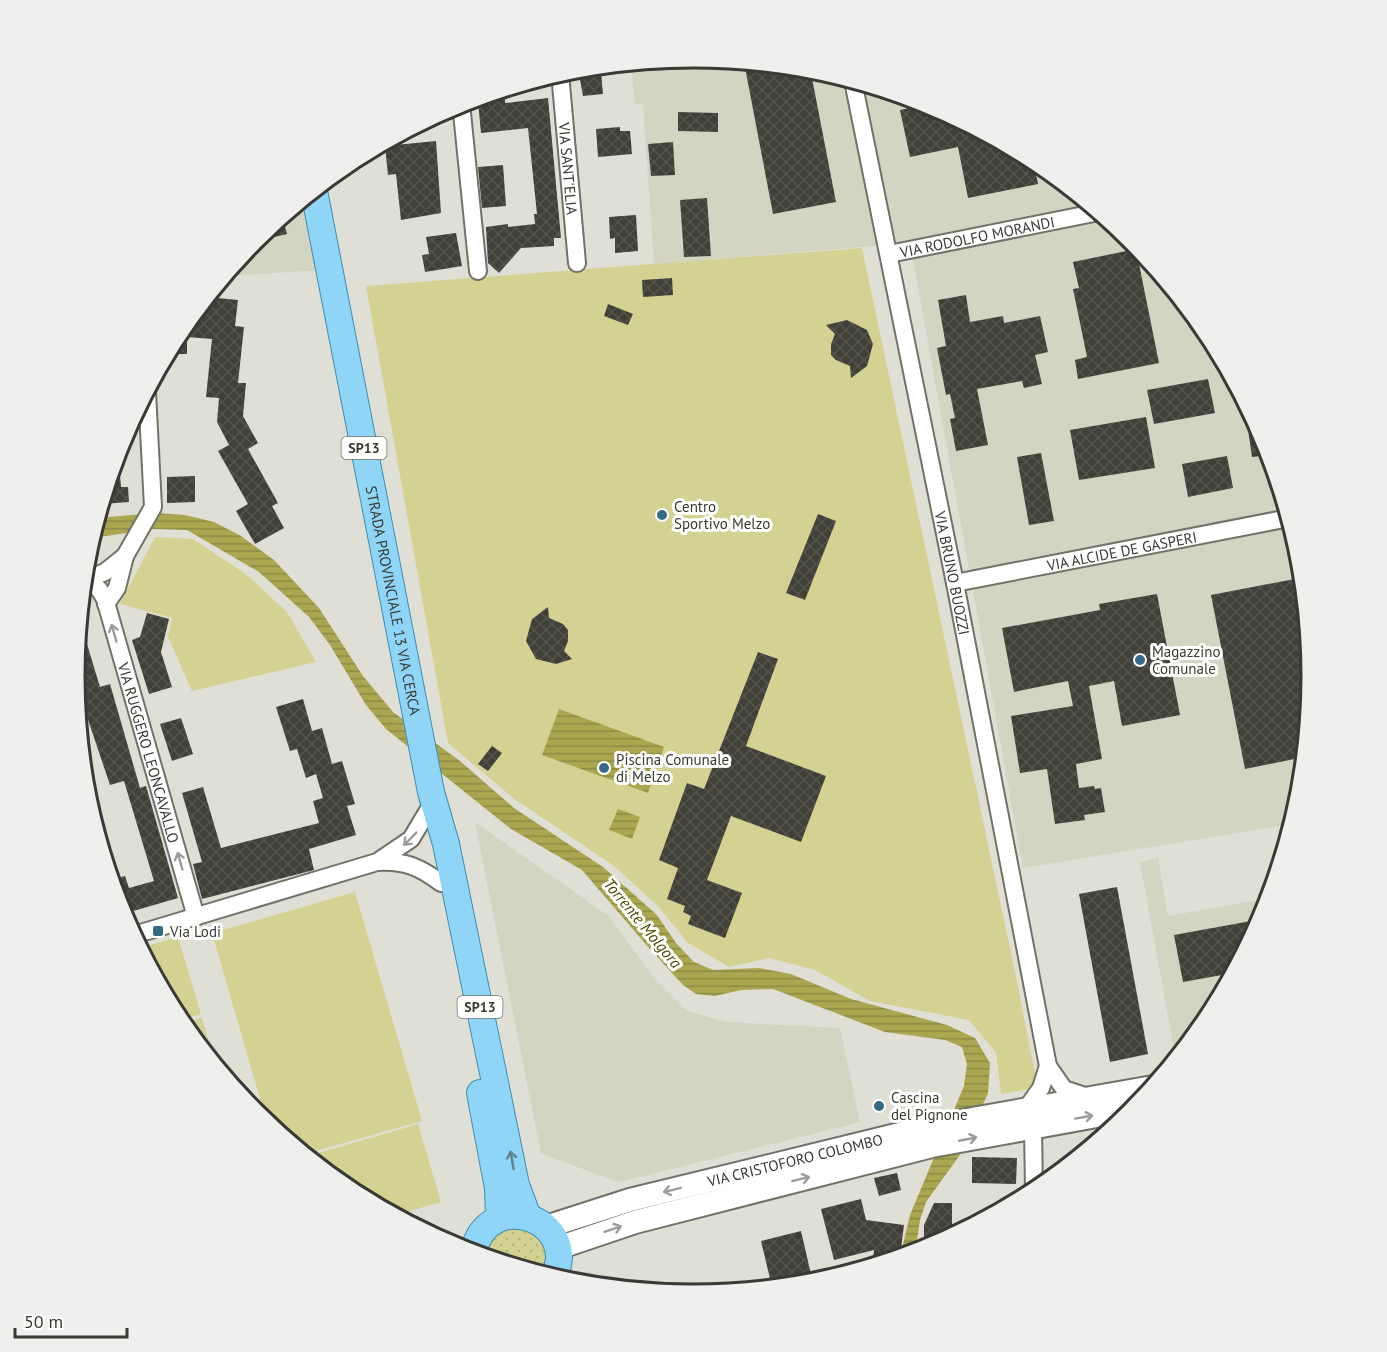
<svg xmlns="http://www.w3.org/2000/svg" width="1387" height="1352" viewBox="0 0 1387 1352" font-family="'PT Sans',sans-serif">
  <defs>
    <pattern id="grass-dots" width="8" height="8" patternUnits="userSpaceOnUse" patternTransform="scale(1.5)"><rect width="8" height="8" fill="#d4d292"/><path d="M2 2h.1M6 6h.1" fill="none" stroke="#b7b57e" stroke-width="1.8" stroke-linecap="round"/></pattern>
    <pattern id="water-rules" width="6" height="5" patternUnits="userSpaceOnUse" patternTransform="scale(1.5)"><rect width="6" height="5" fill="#aba751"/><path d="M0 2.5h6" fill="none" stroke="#8c8944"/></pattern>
    <pattern id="building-cross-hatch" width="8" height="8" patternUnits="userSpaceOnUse" patternTransform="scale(1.5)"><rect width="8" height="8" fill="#404038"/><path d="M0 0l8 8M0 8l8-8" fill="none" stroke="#54544d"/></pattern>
  </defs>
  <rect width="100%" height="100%" fill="#e0dfd5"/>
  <g fill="#d4d4c2">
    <polygon points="694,57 815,69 931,104 1038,162 1131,239 1208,332 1266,439 1301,556 1312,676 1301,797 1292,824 1023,868 910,243 654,264 643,104 635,104 631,63"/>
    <polygon points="308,195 324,270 225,276 256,238"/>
    <polygon points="475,822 610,917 652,976 687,1011 726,1022 840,1028 860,1122 619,1182 541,1154"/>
    <polygon points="1158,858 1168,916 1270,898 1265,913 1208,1020 1176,1060 1140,862"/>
  </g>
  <polygon fill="url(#grass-dots)" points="511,1221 549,1243 547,1275 478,1254"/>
  <g fill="#d4d292">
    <polygon points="862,248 1016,977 1038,1088 1001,1094 996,1053 969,1020 870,1001 815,970 769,958 729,967 688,943 658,906 614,866 513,798 448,743 366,286"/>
    <polygon points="155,537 193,539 246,574 287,612 316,662 192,691 168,637 172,618 120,604"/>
    <polygon points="355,892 422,1121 305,1154 267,1123 212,933"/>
    <polygon points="178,937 201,1014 179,1020 146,959 143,947"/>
    <polygon points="202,1018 215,1064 182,1023"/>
    <polygon points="418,1124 441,1202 396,1215 349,1190 308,1156"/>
  </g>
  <g fill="url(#water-rules)">
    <polygon points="155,513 185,515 214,522 241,536 274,560 319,608 363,676 393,712 460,761 514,808 603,867 657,915 676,943 694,962 713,970 759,968 791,974 851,999 947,1025 975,1038 990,1063 988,1093 962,1152 926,1202 920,1220 915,1253 900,1257 910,1215 964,1086 967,1064 962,1047 945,1040 885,1032 773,989 741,990 715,996 696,994 683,985 649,948 582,870 511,829 386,729 366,705 330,645 309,617 259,572 187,530 154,529 92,538 98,518"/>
    <polygon points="559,709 664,747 648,793 542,755"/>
    <polygon points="618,809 640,817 632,839 609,830"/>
  </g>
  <g fill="url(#building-cross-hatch)">
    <polygon points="744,62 810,68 836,202 773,214"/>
    <polygon points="601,72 603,94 583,96 579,74"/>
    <polygon points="505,98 505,103 548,98 561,238 554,238 554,246 521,248 499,273 488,263 486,227 508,224 508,227 535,224 534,214 537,214 528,128 481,133 478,101"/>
    <polygon points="929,104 1033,159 1038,184 968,198 958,147 910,157 900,110"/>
    <polygon points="678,112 718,113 718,132 678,131"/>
    <polygon points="620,127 620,131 630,131 632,154 598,157 596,129"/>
    <polygon points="436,141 441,213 401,220 396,174 388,175 385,146"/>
    <polygon points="673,142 675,175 651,176 648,144"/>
    <polygon points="503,165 506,206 482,208 478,167"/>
    <polygon points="707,198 711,256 684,257 680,200"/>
    <polygon points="636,215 638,251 615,253 615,238 610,239 609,217"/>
    <polygon points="282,216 287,234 253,242 256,238"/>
    <polygon points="456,233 462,266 425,272 422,255 429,254 426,237"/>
    <polygon points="1136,249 1159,363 1078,379 1075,360 1087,357 1073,289 1079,288 1073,262"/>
    <polygon points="672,278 673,295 643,297 642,280"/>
    <polygon points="966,295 970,322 1003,316 1004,323 1040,316 1048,352 1035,355 1042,384 1024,388 1022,381 977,389 988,445 956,451 950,419 955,418 950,394 946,395 937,348 946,346 938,300"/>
    <polygon points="207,297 238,300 235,326 244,327 238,383 246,383 243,416 258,443 248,449 278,503 272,506 284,528 255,544 236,511 248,504 218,451 229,445 217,422 219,398 206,397 212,339 187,337 187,354 167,354 179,332"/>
    <polygon points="608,304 633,314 628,325 604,316"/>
    <polygon points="847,320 867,330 873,344 867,366 851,378 850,366 836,360 831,355 831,344 835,334 826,325"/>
    <polygon points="1208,379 1215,413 1154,424 1147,390"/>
    <polygon points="1244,402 1266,439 1270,455 1252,457"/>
    <polygon points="1146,417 1155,468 1079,480 1070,430"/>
    <polygon points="118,452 121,487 128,487 129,502 102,504"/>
    <polygon points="1041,453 1054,521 1029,525 1017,457"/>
    <polygon points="1227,456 1233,488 1188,497 1182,464"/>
    <polygon points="195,476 195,502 167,503 167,477"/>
    <polygon points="818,514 836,521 805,600 786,593"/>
    <polygon points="1300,578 1312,676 1304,757 1245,769 1211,595"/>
    <polygon points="1157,594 1180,715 1122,726 1114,681 1089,686 1102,759 1076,764 1079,788 1094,786 1095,789 1101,788 1105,812 1084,815 1085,820 1055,824 1047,769 1020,773 1011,716 1073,706 1068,681 1014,692 1002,628 1100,610 1099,604"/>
    <polygon points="548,607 549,618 563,624 568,630 568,641 564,651 572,659 556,664 536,659 526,641 532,619"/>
    <polygon points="147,613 169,619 161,652 172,687 149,694 132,640 140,637"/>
    <polygon points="80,621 100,687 110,684 140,788 146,786 178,898 123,914 112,880 125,876 129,888 154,881 124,781 110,785 75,681"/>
    <polygon points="758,652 778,659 746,746 826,776 801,842 731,816 707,880 742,893 725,938 688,924 691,916 683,912 685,906 667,899 678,868 659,860 687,783 704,789"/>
    <polygon points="303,699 312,731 322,728 332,764 342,761 355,804 347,806 356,835 309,849 314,870 202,899 193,864 202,862 182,793 203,787 221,848 319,823 313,801 323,798 316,774 306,778 297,749 290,751 276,707"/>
    <polygon points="181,718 193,754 172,761 160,724"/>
    <polygon points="492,746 502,753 488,771 478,764"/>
    <polygon points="1117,887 1148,1054 1110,1062 1079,894"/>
    <polygon points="1251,921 1254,935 1233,973 1183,982 1174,935"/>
    <polygon points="972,1157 1017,1158 1016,1184 972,1183"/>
    <polygon points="897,1173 901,1190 879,1196 874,1178"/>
    <polygon points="861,1199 866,1220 904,1225 900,1257 887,1261 873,1259 874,1250 834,1260 821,1209"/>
    <polygon points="934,1203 952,1203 952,1225 975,1224 924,1250 924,1225"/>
    <polygon points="801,1231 813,1283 772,1287 761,1241"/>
  </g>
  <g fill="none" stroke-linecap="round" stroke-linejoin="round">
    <defs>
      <g id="street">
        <path id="s1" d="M560 73 577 263"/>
        <path id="s2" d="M853 81 955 583 1048 1066 1064 1089 1088 1097"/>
        <polyline points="461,103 478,271"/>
        <path id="s3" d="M889 254 1099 212"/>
        <path id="s4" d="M84 580 99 589 105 599 196 917"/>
        <polyline points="85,580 105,572 125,556 153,507 147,392"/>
        <path id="s5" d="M955 583 1289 518"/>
        <polyline points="106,604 117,588 125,556"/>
        <polyline points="380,860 411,839 432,804"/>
        <path d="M134 935 377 862C404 860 420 867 441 883"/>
        <polyline points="1026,1109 1041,1088 1048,1066"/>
        <polyline points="1033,1126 1034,1192"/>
      </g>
      <g id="secondary">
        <path id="s6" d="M546 1227 630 1200 933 1126 1153 1087"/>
        <polyline points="558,1248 635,1222 932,1146 1135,1109"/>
      </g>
      <g id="primary">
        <path id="s7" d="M314 191 431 792 446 844 516 1185 528 1217"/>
        <polyline points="480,1093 498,1188 499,1218"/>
        <path d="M473 1253C488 1186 581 1219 554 1277"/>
      </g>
    </defs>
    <use href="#street" stroke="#737269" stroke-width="20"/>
    <use href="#secondary" stroke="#737269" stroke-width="26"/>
    <use href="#primary" stroke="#408caf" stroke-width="28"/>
    <use href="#street" stroke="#fff" stroke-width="16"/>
    <use href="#secondary" stroke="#fff" stroke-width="22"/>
    <use href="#primary" stroke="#8fd5f7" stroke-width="26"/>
  </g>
  <defs><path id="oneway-shaft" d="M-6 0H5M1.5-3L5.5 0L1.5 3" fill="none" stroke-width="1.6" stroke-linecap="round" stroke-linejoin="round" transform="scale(1.5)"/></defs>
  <g stroke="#9c9c9a">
    <use href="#oneway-shaft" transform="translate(114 633) rotate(-106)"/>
    <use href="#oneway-shaft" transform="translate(410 839) rotate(135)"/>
    <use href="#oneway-shaft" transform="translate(180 861) rotate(-106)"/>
    <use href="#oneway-shaft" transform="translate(1084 1117) rotate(-10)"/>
    <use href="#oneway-shaft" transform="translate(968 1139) rotate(-11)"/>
    <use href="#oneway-shaft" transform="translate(801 1179) rotate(-14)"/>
    <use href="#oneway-shaft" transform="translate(672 1190) rotate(166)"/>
    <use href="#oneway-shaft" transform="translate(613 1229) rotate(-19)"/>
  </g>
  <use stroke="#607f8c" href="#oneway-shaft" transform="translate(512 1160) rotate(-100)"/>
  <g fill="#356a86" stroke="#fffffe" stroke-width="2">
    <circle cx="662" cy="515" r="6"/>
    <circle cx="1140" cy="660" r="6"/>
    <circle cx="604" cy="768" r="6"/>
    <rect x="152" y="925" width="12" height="12" rx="3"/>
    <circle cx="879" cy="1106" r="6"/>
  </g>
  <g text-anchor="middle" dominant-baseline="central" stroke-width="6" stroke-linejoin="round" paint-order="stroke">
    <g fill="#fffffe" stroke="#747471" stroke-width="1.5">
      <rect x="341.5" y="437" width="45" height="22" rx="4.5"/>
      <rect x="457.5" y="996" width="45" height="22" rx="4.5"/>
    </g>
    <g font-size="14" font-weight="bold" fill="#393935">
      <text x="364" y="448">SP13</text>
      <text x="480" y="1007">SP13</text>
    </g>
    <g font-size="15" fill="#393935" stroke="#fffffe">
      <text stroke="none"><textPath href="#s1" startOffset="96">VIA SANT'ELIA</textPath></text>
      <text stroke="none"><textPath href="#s3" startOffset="90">VIA RODOLFO MORANDI</textPath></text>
      <text stroke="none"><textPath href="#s5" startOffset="170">VIA ALCIDE DE GASPERI</textPath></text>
      <text stroke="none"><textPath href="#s2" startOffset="502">VIA BRUNO BUOZZI</textPath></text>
      <text stroke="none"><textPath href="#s7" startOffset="417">STRADA PROVINCIALE 13 VIA CERCA</textPath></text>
      <text stroke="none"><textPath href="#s4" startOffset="189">VIA RUGGERO LEONCAVALLO</textPath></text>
      <text stroke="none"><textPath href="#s6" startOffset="258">VIA CRISTOFORO COLOMBO</textPath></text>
    </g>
    <g font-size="15" fill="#393935" stroke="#fffffe" text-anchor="start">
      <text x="674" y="506">Centro<tspan x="674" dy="17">Sportivo Melzo</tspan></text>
      <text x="1152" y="651">Magazzino<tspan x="1152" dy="17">Comunale</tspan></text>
      <text x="616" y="759">Piscina Comunale<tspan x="616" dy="17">di Melzo</tspan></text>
      <text x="170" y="931">Via Lodi</text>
      <text x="891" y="1097">Cascina<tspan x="891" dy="17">del Pignone</tspan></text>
    </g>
    <g font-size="16" font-style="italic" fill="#4d4903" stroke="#fffffe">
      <text transform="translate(643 923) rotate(50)">Torrente Molgora</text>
    </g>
  </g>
  <path d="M0 0H1387V1352H0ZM85 676a608 608 0 1 1 1216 0a608 608 0 1 1-1216 0Z" fill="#efefee" fill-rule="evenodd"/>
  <path fill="none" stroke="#393935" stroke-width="3" d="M85 676a608 608 0 1 1 1216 0a608 608 0 1 1-1216 0Z"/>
  <path d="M15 1328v9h112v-9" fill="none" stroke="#393935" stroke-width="3"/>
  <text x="24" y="1328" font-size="18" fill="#393935" stroke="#fffffe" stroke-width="4.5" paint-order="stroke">50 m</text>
</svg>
